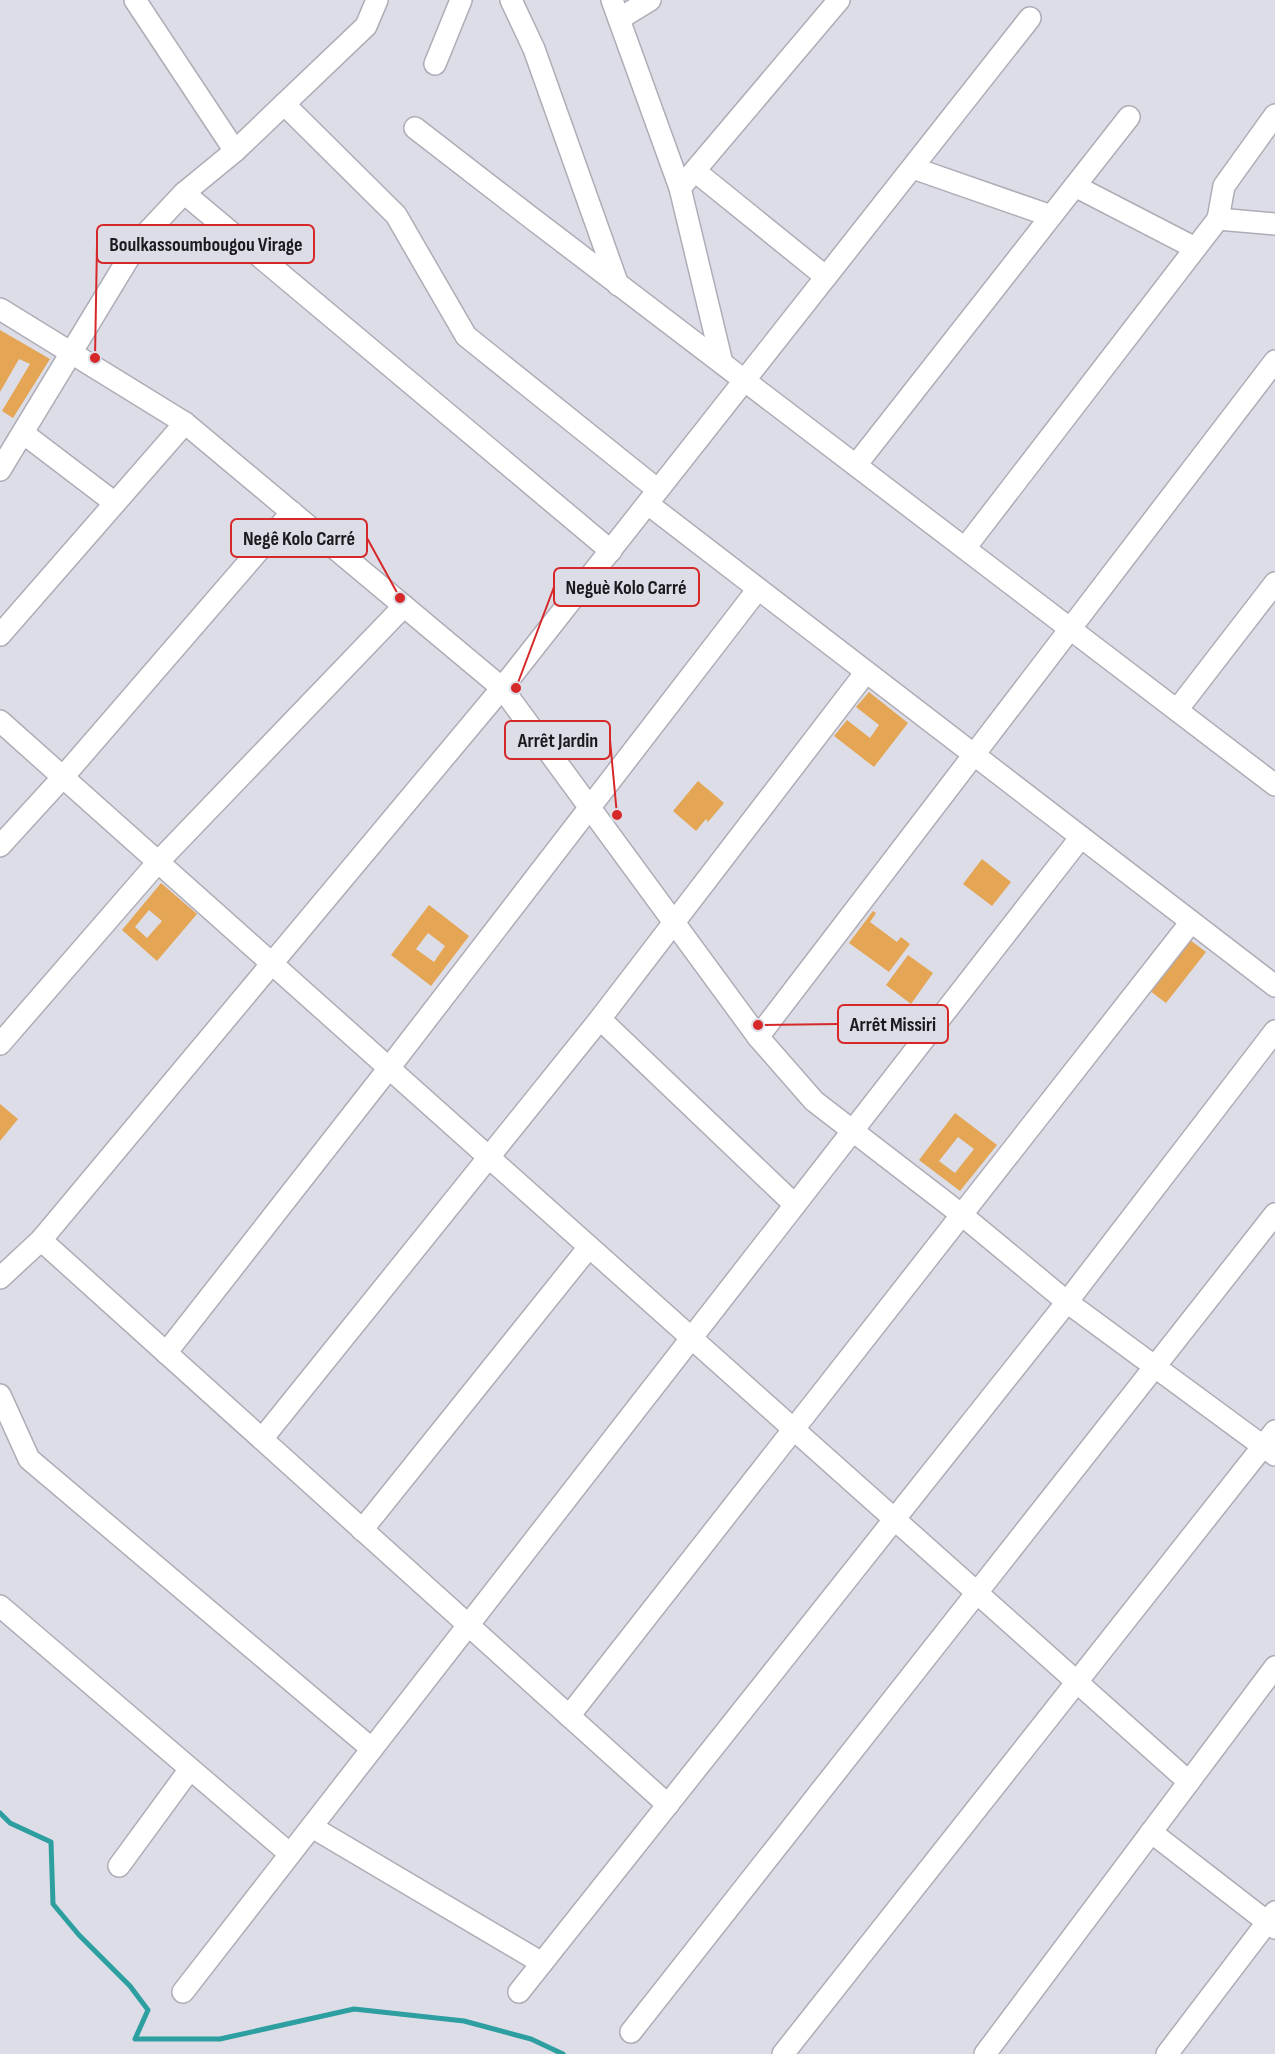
<svg xmlns="http://www.w3.org/2000/svg" width="1275" height="2054" viewBox="0 0 1275 2054" font-family="'Sofia Sans Condensed',sans-serif">
  <rect width="100%" height="100%" fill="#dddde7"/>
  <g fill="none" stroke-linecap="round" stroke-linejoin="round">
    <polyline stroke="#2d9fa0" stroke-width="5" points="0,1813 10,1823 51,1842 53,1904 79,1935 130,1986 148,2010 135,2039 220,2039 354,2009 464,2021 531,2039 563,2054"/>
  </g>
  <g fill="#e4a655" fill-rule="evenodd">
    <polygon points="0,330 50,359 13,418 2,411 30,364 19,359 0,392"/>
    <polygon points="869,692 908,723 874,767 834,736 847,720 870,738 879,725 856,707"/>
    <polygon points="698,781 724,803 708,822 706,819 696,831 673,811"/>
    <polygon points="982,859 1011,882 992,906 963,884"/>
    <path d="M161 883 197 914 157 961 122 930ZM149 910 162 921 147 938 135 927Z"/>
    <path d="M429 905 469 936 431 986 391 955ZM428 933 445 946 434 962 416 949Z"/>
    <polygon points="873,911 876,913 870,922 897,942 901,937 910,944 889,972 849,943"/>
    <polygon points="1190,940 1206,952 1166,1003 1150,991"/>
    <polygon points="908,955 933,973 911,1004 886,985"/>
    <polygon points="0,1104 18,1119 0,1141"/>
    <path d="M955 1113 997 1145 960 1191 919 1160ZM958 1137 974 1149 955 1173 939 1161Z"/>
  </g>
  <g fill="none" stroke-linecap="round" stroke-linejoin="round">
    <defs>
      <g id="minor">
        <polyline points="135,0 235,151"/>
        <polyline points="511,0 534,49 618,285"/>
        <polyline points="612,0 680,188 722,363"/>
        <polyline points="619,19 650,0"/>
        <polyline points="435,64 461,0"/>
        <polyline points="284,104 396,215 466,336 658,490"/>
        <path d="M415 128C700 349 988 566 1275 785"/>
        <polyline points="913,168 1051,216"/>
        <polyline points="695,171 826,277"/>
        <polyline points="1075,186 1195,248"/>
        <polyline points="680,188 839,0"/>
        <polyline points="184,193 611,551"/>
        <polyline points="1218,219 1275,224"/>
        <polyline points="0,309 185,423 502,688 758,1037 814,1101 962,1215 1067,1302 1275,1455"/>
        <polyline points="23,433 115,503"/>
        <polyline points="856,465 1129,117"/>
        <polyline points="0,470 139,241 184,193 235,151 366,26 377,0"/>
        <polyline points="648,504 1275,986"/>
        <polyline points="965,548 1218,219 1224,186 1275,115"/>
        <polyline points="0,635 185,423"/>
        <polyline points="1177,710 1275,583"/>
        <polyline points="0,721 1189,1782"/>
        <polyline points="0,846 63,777 292,512"/>
        <polyline points="600,1019 795,1205"/>
        <polyline points="758,1037 1275,361"/>
        <polyline points="0,1044 158,862 404,606"/>
        <polyline points="41,1240 668,1805"/>
        <polyline points="0,1278 41,1240 502,688 1030,18"/>
        <polyline points="166,1353 389,1068 758,589"/>
        <polyline points="0,1395 29,1459 372,1749"/>
        <polyline points="262,1439 600,1019 866,672"/>
        <polyline points="362,1530 589,1247"/>
        <polyline points="0,1606 290,1854"/>
        <polyline points="569,1716 1191,922"/>
        <polyline points="312,1827 542,1963"/>
        <polyline points="1151,1832 1275,1928"/>
        <polyline points="119,1866 190,1769"/>
        <polyline points="183,1992 1081,837"/>
        <polyline points="519,1992 1067,1302 1275,1031"/>
        <polyline points="631,2032 1275,1214"/>
        <polyline points="783,2054 1275,1431"/>
        <polyline points="985,2054 1275,1667"/>
        <polyline points="1167,2054 1275,1912"/>
      </g>
    </defs>
    <use href="#minor" stroke="#aeadb7" stroke-width="24"/>
    <use href="#minor" stroke="#fff" stroke-width="21"/>
  </g>
  <path fill="none" stroke="#d62828" stroke-width="2" d="M95 358L97 244M400 598L367 538M516 688L554 587M617 815L610 740M758 1025L838 1024"/>
  <g fill="#d62828" stroke="#dddde7" stroke-width="2">
    <circle cx="95" cy="358" r="6"/>
    <circle cx="400" cy="598" r="6"/>
    <circle cx="516" cy="688" r="6"/>
    <circle cx="617" cy="815" r="6"/>
    <circle cx="758" cy="1025" r="6"/>
  </g>
  <g fill="#dddde7" stroke="#d62828" stroke-width="2">
    <rect x="97" y="225" width="217" height="38" rx="6"/>
    <rect x="231" y="519" width="136" height="38" rx="6"/>
    <rect x="554" y="568" width="145" height="38" rx="6"/>
    <rect x="505" y="721" width="105" height="38" rx="6"/>
    <rect x="838" y="1005" width="110" height="38" rx="6"/>
  </g>
  <g font-size="20" text-anchor="middle" font-weight="bold" fill="#1b1a1e">
    <text x="206" y="251">Boulkassoumbougou Virage</text>
    <text x="299" y="545">Negê Kolo Carré</text>
    <text x="626" y="594">Neguè Kolo Carré</text>
    <text x="558" y="747">Arrêt Jardin</text>
    <text x="893" y="1031">Arrêt Missiri</text>
  </g>
</svg>
